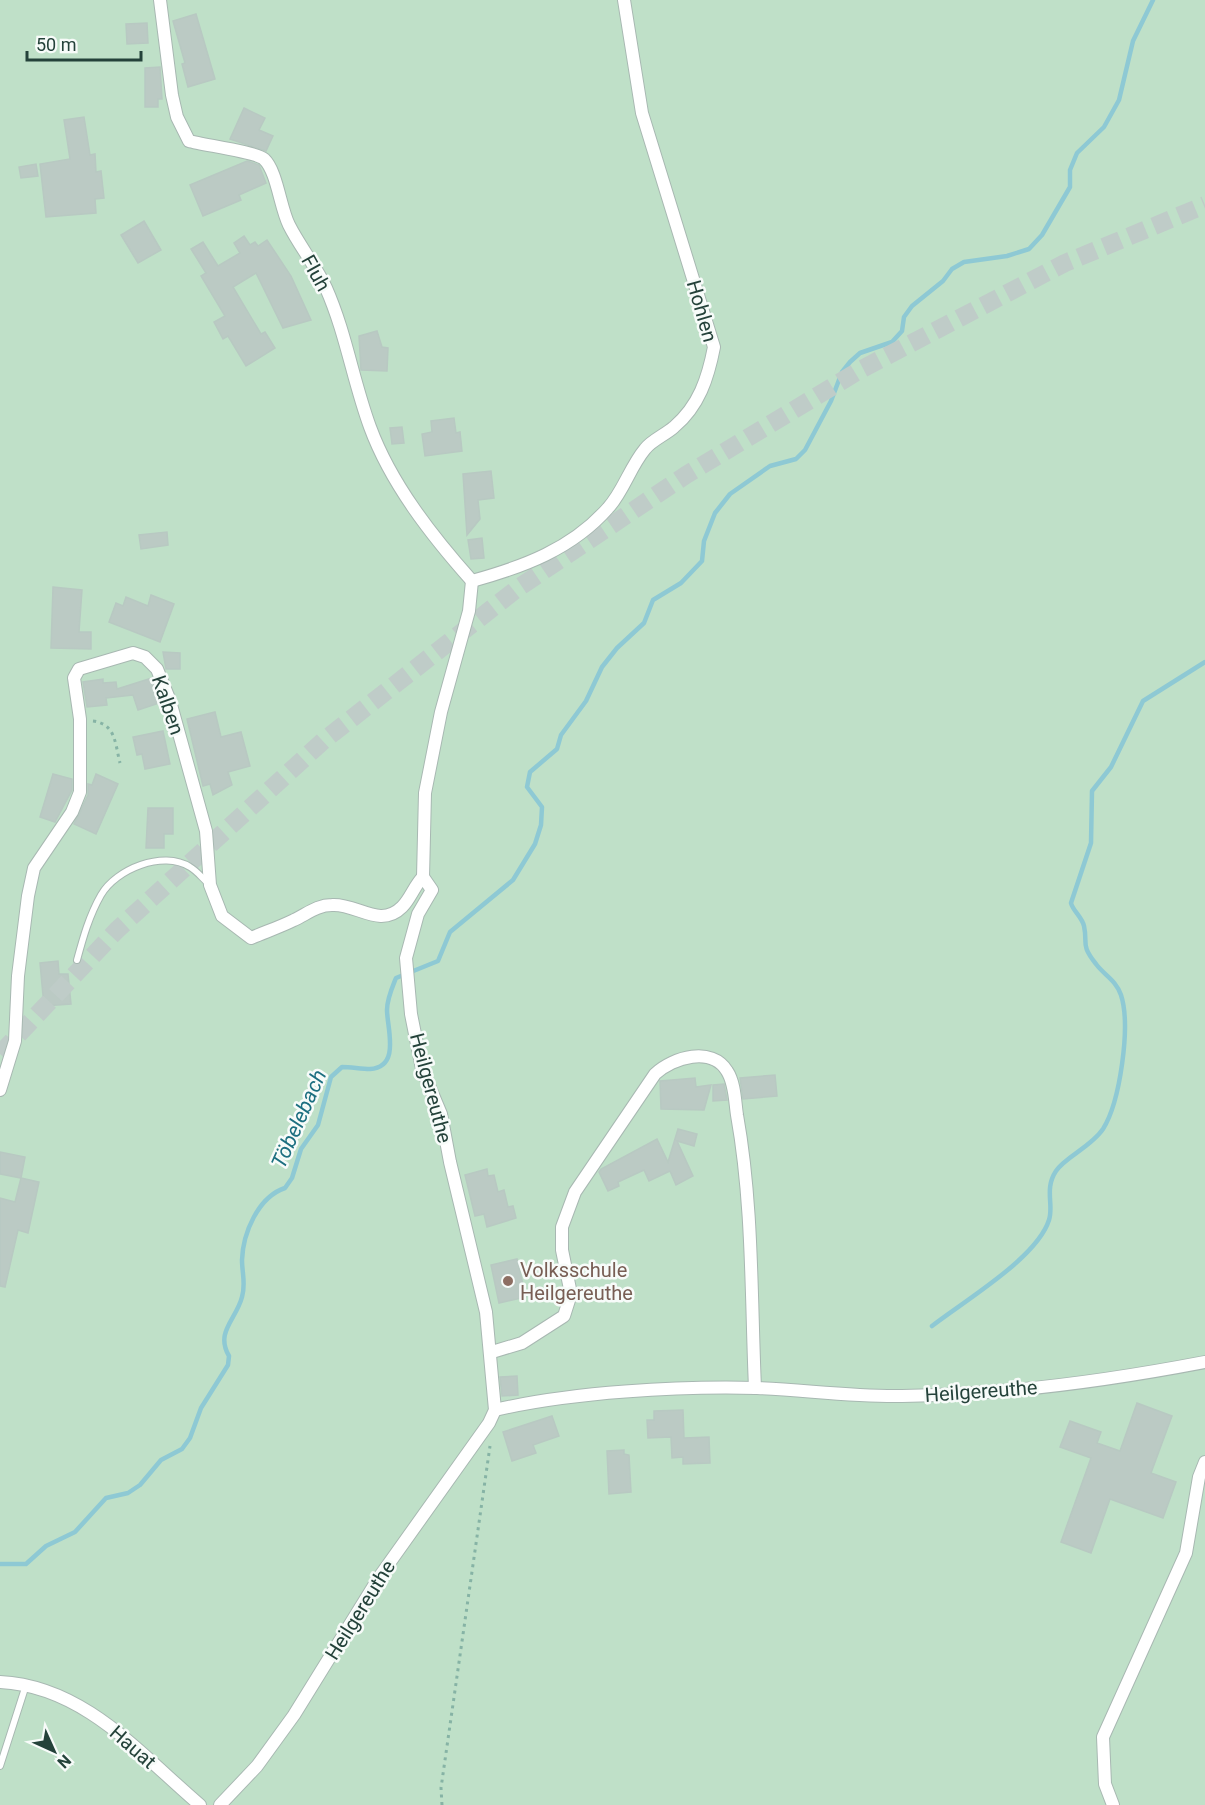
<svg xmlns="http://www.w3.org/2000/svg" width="1205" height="1805" viewBox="0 0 1205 1805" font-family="Roboto,sans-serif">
  <rect width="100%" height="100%" fill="#e6efeb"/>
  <rect fill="#bfe0c8" x="0" y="0" width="1205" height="1805"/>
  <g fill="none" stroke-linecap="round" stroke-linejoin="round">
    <g stroke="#8ec9d4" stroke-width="4.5">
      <path d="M932 1326C964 1301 1037 1258 1049 1220 1054 1205 1044 1189 1056 1171 1065 1157 1091 1147 1103 1129 1120 1102 1131 1026 1121 995 1116 980 1104 975 1096 964 1080 944 1088 944 1084 926 1082 917 1073 911 1071 903L1091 843 1092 791 1111 767 1143 701 1205 662"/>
      <path d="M0 1564H26L46 1546 75 1532 106 1498 128 1493 140 1485 161 1460 182 1449 190 1438 201 1408 228 1365 229 1356C215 1332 236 1320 242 1297 246 1284 242 1273 242 1260 243 1233 258 1197 285 1188L292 1178 301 1149 318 1125 331 1077 342 1067C351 1067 361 1069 370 1069 401 1067 387 1028 387 1010 387 999 392 988 396 978L438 961 450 932 513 880 535 844 541 825 542 807 527 787 530 772 557 749 561 735 586 701 602 667 617 648 644 623 653 600 681 583 702 561 704 541 715 513 730 494 770 466 796 459 805 450 831 401 842 372 850 362 860 353 892 342 902 331 904 317 912 306 943 281 952 269 964 262 1007 256 1029 249 1042 235 1070 187V170L1077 153 1104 127 1119 100 1133 41 1153 0"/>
    </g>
  </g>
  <g fill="#bbcac4" stroke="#b8c9c2" stroke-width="1.5">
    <polygon points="196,14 215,79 188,87 182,64 185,63 173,21"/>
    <polygon points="147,23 148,43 127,44 126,24"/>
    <polygon points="160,67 162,99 158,99 158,107 145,107 145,68"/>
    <polygon points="244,108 265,118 259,130 273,136 266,151 230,139"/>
    <polygon points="84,117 90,155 95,154 96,172 101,171 104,198 95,199 96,213 46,217 40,164 70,159 64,120"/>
    <polygon points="247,161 259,165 266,183 239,195 241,200 203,216 190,185"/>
    <polygon points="36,164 38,176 21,178 19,167"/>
    <polygon points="144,221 161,250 138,263 121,235"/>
    <polygon points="244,236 250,245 255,242 258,246 267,240 291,276 311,320 283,328 256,273 233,287 261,334 265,332 275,348 246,366 228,336 223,339 214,322 225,316 201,276 206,273 191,249 203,242 218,266 240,253 234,243"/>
    <polygon points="377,331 382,347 388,348 387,371 361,370 359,336"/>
    <polygon points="454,418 456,433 460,432 462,451 425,456 422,434 432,432 431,421"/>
    <polygon points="402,427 404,443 392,444 390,428"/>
    <polygon points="491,471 494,498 478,500 480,519 467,535 463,474"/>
    <polygon points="167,532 168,545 141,549 139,535"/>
    <polygon points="482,538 484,558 471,559 468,540"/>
    <polygon points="53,587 82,590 79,632 91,632 91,649 51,648"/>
    <polygon points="151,595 174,604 160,642 109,622 116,603 123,606 126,597 148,606"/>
    <polygon points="163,652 180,653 180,669 166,669"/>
    <polygon points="152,678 162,702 138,710 133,695 106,698 107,705 87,707 83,682 103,679 103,683 116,682 117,689"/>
    <polygon points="215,712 221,737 241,732 250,766 228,772 232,785 213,795 210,784 203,786 187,719"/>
    <polygon points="163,731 170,764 145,769 142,754 137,755 133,737"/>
    <polygon points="53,774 72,779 72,790 55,822 40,817"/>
    <polygon points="96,774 118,784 96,834 74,824 88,795 88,784 92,785"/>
    <polygon points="148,808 173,808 173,834 164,834 164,848 146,848"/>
    <polygon points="58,961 59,974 68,974 71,1004 44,1006 40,963"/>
    <polygon points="775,1075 777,1096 743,1099 740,1078"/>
    <polygon points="695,1078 696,1087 711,1085 704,1110 661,1109 660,1081"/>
    <polygon points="724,1084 727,1100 713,1101 713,1085"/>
    <polygon points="678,1129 697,1134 694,1146 677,1141 693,1176 676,1185 670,1171 649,1181 644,1170 618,1182 619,1186 608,1191 599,1172 601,1169 657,1139 668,1162"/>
    <polygon points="0,1152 25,1157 21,1178 0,1174"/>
    <polygon points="487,1169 488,1176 494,1175 498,1192 504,1190 508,1207 513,1206 516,1218 487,1227 484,1214 475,1216 465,1175"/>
    <polygon points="21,1178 39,1182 28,1233 18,1230 5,1287 0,1286 0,1198 15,1202"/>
    <polygon points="517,1259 526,1297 499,1303 491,1265"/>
    <polygon points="517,1376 518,1395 502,1396 500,1377"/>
    <polygon points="1137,1403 1172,1416 1151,1473 1176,1482 1163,1518 1110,1499 1091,1553 1061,1542 1091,1458 1060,1447 1070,1421 1101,1432 1097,1443 1120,1451"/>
    <polygon points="683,1410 684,1438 709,1437 710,1463 683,1464 683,1457 672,1458 671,1437 648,1438 647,1420 654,1420 654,1411"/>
    <polygon points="552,1416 559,1436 533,1445 536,1453 512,1461 503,1432"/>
    <polygon points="624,1450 624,1454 629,1455 631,1492 609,1494 607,1451"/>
  </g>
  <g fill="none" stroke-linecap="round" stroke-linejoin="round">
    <polyline stroke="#bfccc8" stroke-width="18" stroke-dasharray="18 9" stroke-linecap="butt" points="0,1054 117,930 323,741 518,588 686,475 860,370 1065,263 1205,205"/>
    <defs>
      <g id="service">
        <path d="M77 960C83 938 89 916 101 895 116 869 163 850 190 867 197 871 202 878 208 883"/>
        <polyline points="0,1766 26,1685"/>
      </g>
      <g id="minor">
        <path d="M160 0 172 95 177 117 189 141C203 145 256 152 264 159 277 171 280 207 289 225 300 247 316 266 326 288 346 333 353 381 370 427 391 484 432 536 472 581"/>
        <path d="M472 581C523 567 572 549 608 508 623 492 630 467 645 449 652 440 665 435 674 427 699 406 708 378 714 347L642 113 624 0"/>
        <path d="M0 1090 15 1041 18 976 28 896 34 868 72 812 80 792V719L74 678 79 669 133 653 145 657 157 669 170 701 206 831 210 885 222 916 251 938C265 932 280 927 294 920 307 914 317 905 332 905 356 903 380 929 402 907 411 898 414 886 423 877"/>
        <path d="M492 1352 522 1343 564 1316 571 1294 562 1250V1227L575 1192 655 1074C673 1057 712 1046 727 1071 735 1083 735 1102 737 1115 753 1204 751 1298 755 1388"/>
        <path d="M495 1410C571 1392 679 1386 757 1388 805 1390 854 1397 902 1396 1003 1395 1106 1381 1205 1362"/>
        <path d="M0 1682C84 1686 140 1754 200 1805"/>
        <polyline points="220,1805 257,1766 294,1715 380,1576 489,1423 495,1410 486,1312 450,1162 441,1114 422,1069 411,1014 406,958 418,914 432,890 423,877 425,793 441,712 469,611 472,581"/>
        <polyline points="1113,1805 1105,1784 1103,1737 1186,1553 1199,1477 1205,1462"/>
      </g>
    </defs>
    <use href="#service" stroke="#a8b8b2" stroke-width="8"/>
    <use href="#minor" stroke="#a8b8b2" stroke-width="14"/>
    <g stroke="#86b3a5" stroke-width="3" stroke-dasharray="3 4.5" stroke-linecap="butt">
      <path d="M93 721C116 724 115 744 120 763"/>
      <polyline points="442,1805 441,1788 490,1446"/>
    </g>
    <use href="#service" stroke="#fff" stroke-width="6"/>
    <use href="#minor" stroke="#fff" stroke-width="12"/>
  </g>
  <circle fill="#8d6e63" stroke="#f7fbf9" stroke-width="2" cx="508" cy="1281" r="6"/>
  <g text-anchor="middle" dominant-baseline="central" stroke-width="5" stroke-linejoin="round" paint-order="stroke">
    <g font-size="20" fill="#24423a" stroke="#f7fbf9">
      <text transform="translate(316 273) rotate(61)">Fluh</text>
      <text transform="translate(702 311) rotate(74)">Hohlen</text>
      <text transform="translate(168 705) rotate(71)">Kalben</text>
      <text transform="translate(431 1088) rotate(75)">Heilgereuthe</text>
      <text transform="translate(981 1391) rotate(-4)">Heilgereuthe</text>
      <text transform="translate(360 1610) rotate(-58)">Heilgereuthe</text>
      <text transform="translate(133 1747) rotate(41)">Hauat</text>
    </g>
    <g font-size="20" fill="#785e54" stroke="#f7fbf9" text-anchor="start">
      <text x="520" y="1270">Volksschule<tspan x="520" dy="23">Heilgereuthe</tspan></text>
    </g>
    <g font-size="21" font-style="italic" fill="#1c6f80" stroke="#f7fbf9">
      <text transform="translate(299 1119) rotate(-66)">Töbelebach</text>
    </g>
  </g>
  <g transform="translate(54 1751) rotate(135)" stroke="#f7fbf9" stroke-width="4.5" paint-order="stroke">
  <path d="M0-4.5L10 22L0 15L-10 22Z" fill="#24423a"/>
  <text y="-9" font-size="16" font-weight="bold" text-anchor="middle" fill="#24423a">N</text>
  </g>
  <path d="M27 51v9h114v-9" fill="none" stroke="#24423a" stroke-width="3"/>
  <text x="36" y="51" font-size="18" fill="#24423a" stroke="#f7fbf9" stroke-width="4.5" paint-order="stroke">50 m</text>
</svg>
